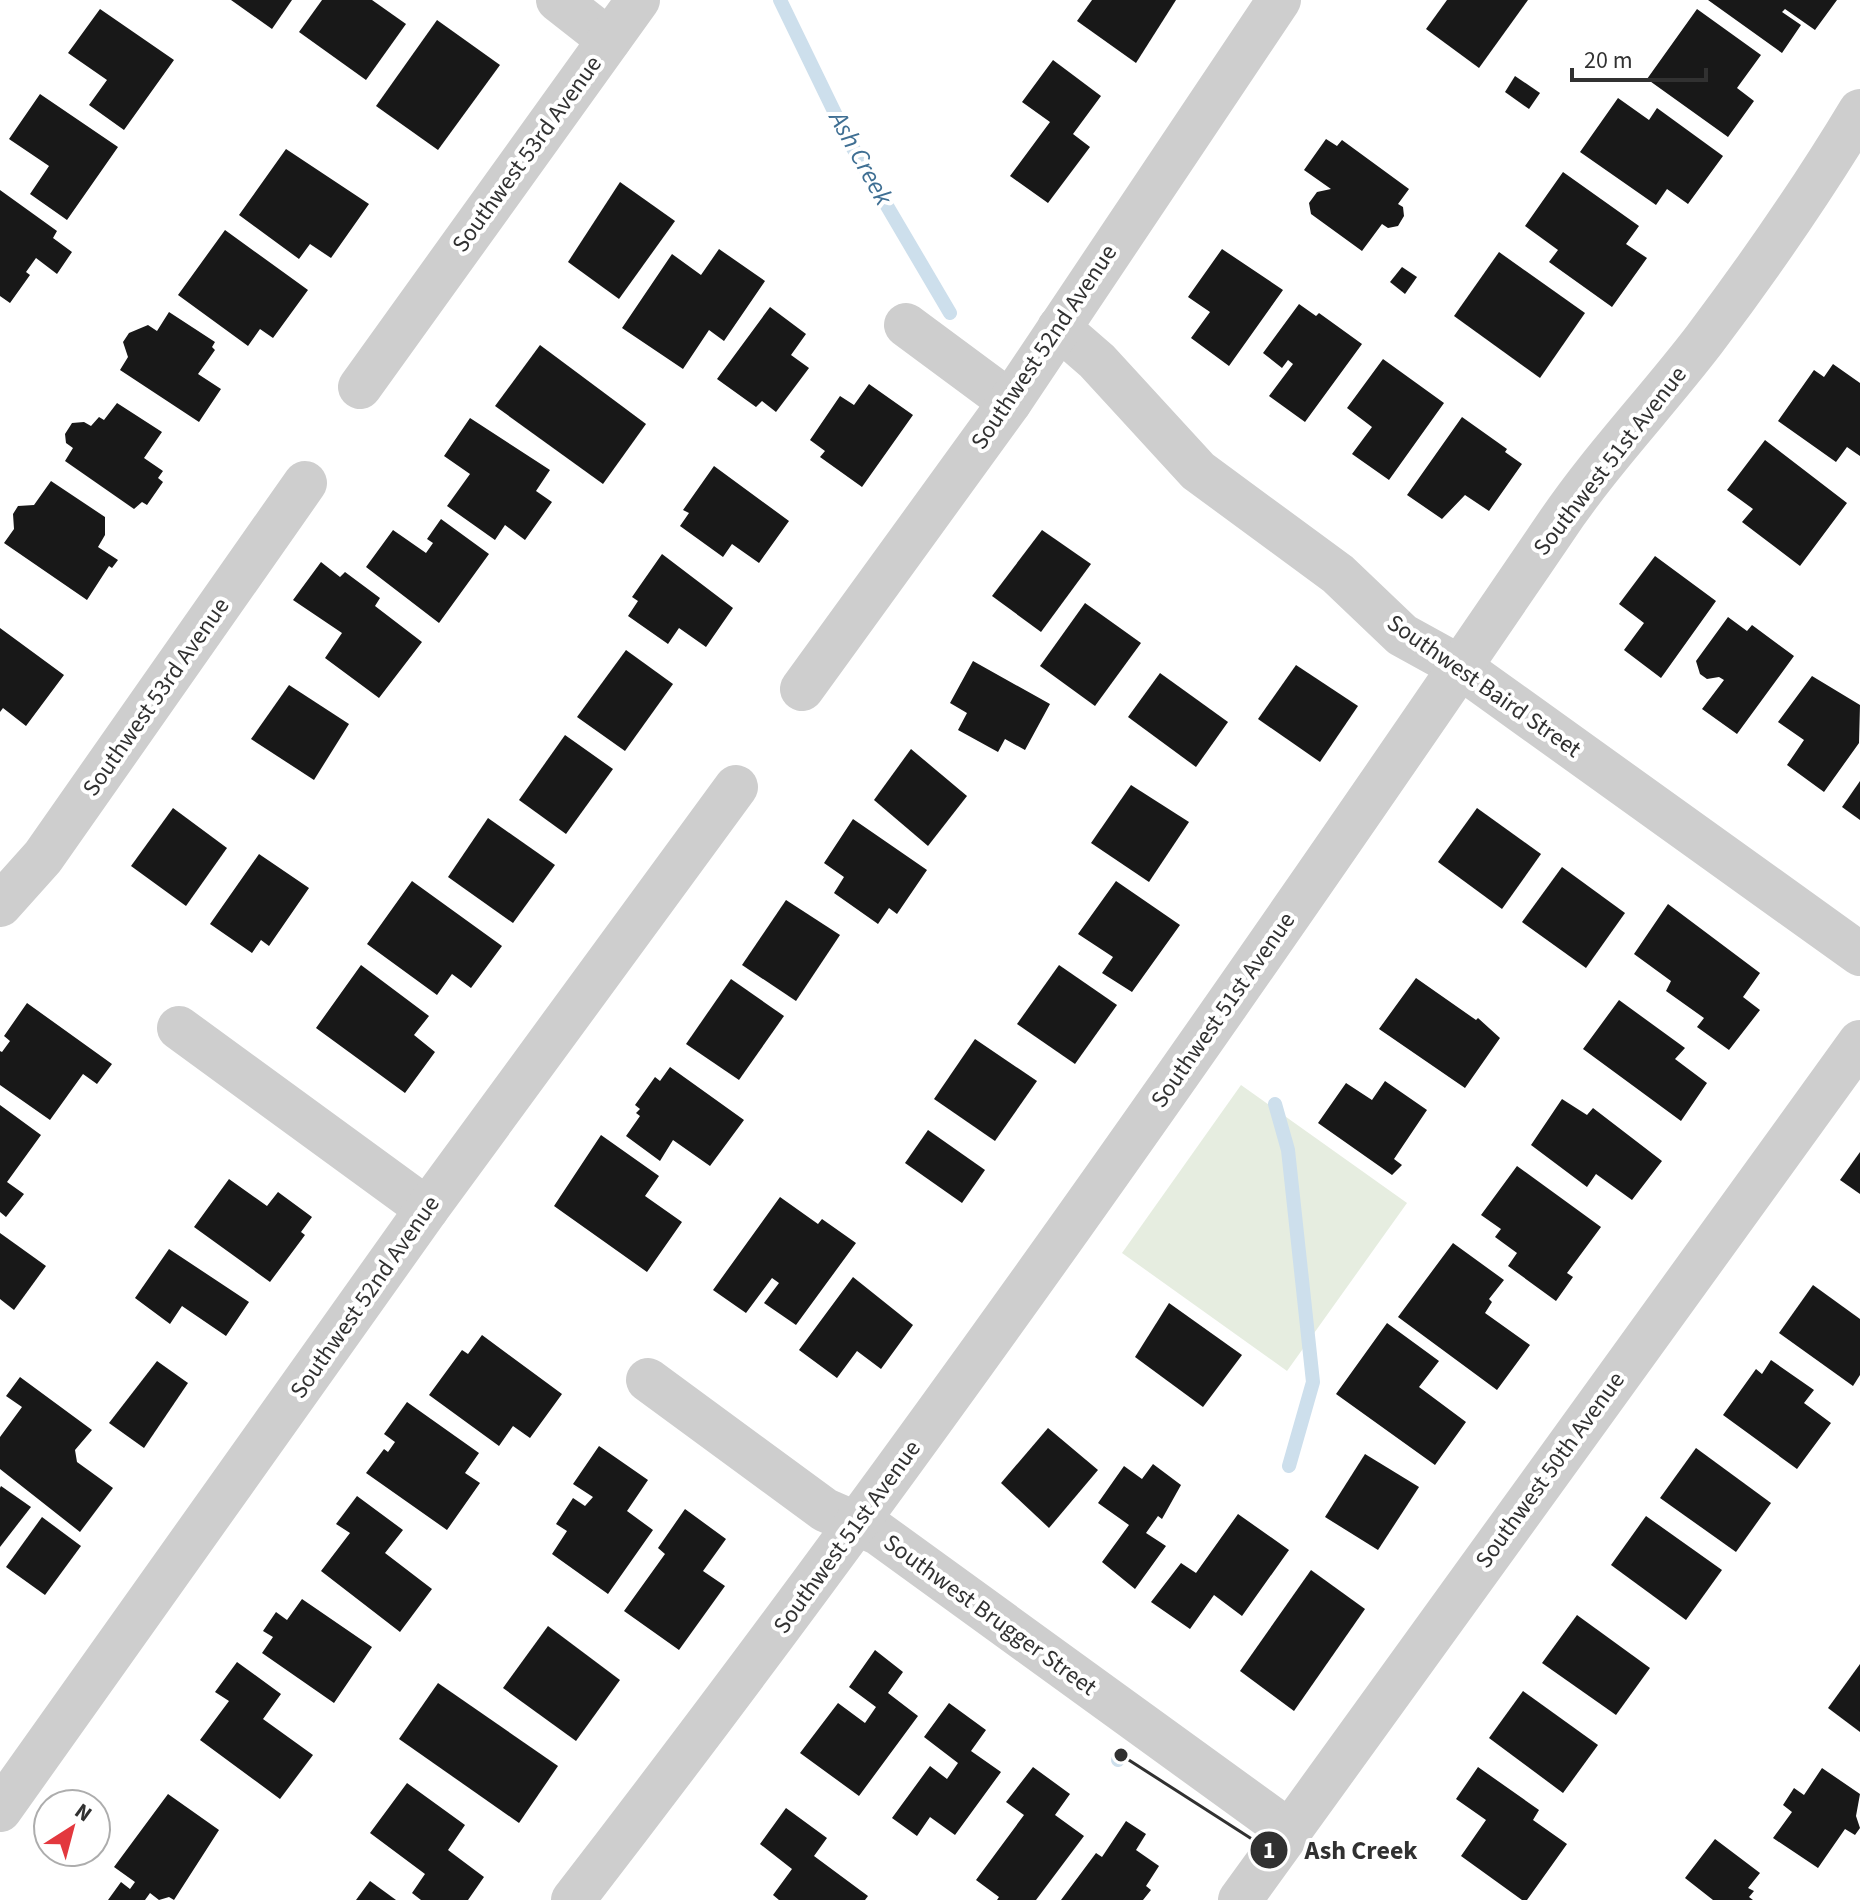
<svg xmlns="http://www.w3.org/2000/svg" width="1860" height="1900" viewBox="0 0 1860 1900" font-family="'Source Sans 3',sans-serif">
  <rect width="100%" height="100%" fill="#fff"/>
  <polygon fill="#e6ede0" points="1241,1085 1407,1203 1287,1371 1122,1253"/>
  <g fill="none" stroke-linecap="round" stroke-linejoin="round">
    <g stroke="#cddfec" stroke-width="14">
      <polyline points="780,0 847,138 950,313"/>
      <polyline points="1275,1104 1288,1150 1313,1382 1289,1466"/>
      <polyline points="1118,1760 1121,1755"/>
    </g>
  </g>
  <g fill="#181818">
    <polygon points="231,0 292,0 272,29"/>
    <polygon points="322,0 372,0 406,24 366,80 299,32"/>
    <polygon points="1092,0 1176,0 1136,63 1077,21"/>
    <polygon points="1447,0 1528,0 1479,68 1426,29"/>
    <polygon points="1708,0 1837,0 1815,30 1785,9 1782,12 1801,25 1782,53"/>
    <polygon points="100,9 174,60 124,130 89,105 107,80 68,53"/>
    <polygon points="1697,9 1761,55 1737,88 1754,101 1728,137 1647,79"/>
    <polygon points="437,20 500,65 438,150 376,106"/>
    <polygon points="1053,60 1101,96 1073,134 1090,147 1048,203 1010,176 1050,122 1022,102"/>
    <polygon points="1515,76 1540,93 1529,109 1505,92"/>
    <polygon points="40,94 118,147 67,220 30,194 49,166 9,139"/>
    <polygon points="1618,98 1649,120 1657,108 1723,156 1688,204 1667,189 1656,205 1580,152"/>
    <polygon points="1326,139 1337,146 1342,140 1409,189 1398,204 1403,207 1404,216 1398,226 1388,228 1382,224 1362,251 1311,214 1309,203 1317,192 1331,189 1304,170"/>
    <polygon points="286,149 369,204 331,258 310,244 299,259 239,215"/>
    <polygon points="1563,172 1639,226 1626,244 1647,258 1612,307 1549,262 1558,250 1525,226"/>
    <polygon points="620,182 675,221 619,299 568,262"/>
    <polygon points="0,190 57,231 53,238 72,252 57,274 36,258 26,272 30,275 10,303 0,296"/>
    <polygon points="225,230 308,290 273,338 260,329 248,346 178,295"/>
    <polygon points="719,249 765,281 724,341 709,330 683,369 622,328 672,254 701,275"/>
    <polygon points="1222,249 1283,290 1229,366 1191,338 1210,312 1188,297"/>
    <polygon points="1499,252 1585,313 1540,378 1454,316"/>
    <polygon points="1402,267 1417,277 1405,294 1390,282"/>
    <polygon points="1299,304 1316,316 1319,313 1362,344 1305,422 1269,396 1293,364 1288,360 1282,368 1263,353"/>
    <polygon points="770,307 806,334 791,355 809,368 776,412 762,401 756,407 717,379"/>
    <polygon points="169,312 215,342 212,347 215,350 198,374 221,389 199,422 120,370 128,357 123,342 129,333 148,325 157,331"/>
    <polygon points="540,345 646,424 603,484 495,406"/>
    <polygon points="1383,359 1444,403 1389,480 1352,454 1372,427 1347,408"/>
    <polygon points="1833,364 1860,383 1860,456 1847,447 1836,462 1778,421 1814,370 1824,377"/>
    <polygon points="869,384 913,415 862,487 820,457 825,451 810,440 840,396 854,405"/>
    <polygon points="117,403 162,432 144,458 163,471 158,478 163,482 147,505 142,502 134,509 65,461 73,448 66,443 65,434 72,423 84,422 91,426 99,417 104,420"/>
    <polygon points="1462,417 1507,449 1505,452 1522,464 1489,511 1465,495 1442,519 1407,495"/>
    <polygon points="470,418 550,470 536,491 552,502 525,540 505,525 495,540 447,506 470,474 444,456"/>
    <polygon points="1765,440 1847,503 1800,566 1742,522 1753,509 1727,490"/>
    <polygon points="714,466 789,521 759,563 732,544 723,557 680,526 689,513 683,510"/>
    <polygon points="51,481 105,517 105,535 98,547 118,560 112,568 109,566 87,600 4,543 14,529 13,514 18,506 34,505"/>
    <polygon points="441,519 489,554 439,623 366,567 393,530 426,553 433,543 427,539"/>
    <polygon points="1042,530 1091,564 1041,632 992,596"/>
    <polygon points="662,554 733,608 706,647 679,628 668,644 628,616 638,601 632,597"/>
    <polygon points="1655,556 1716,601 1661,678 1624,650 1644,623 1619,604"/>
    <polygon points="321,562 340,577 345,572 380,598 375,606 422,642 379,698 325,658 342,633 293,600"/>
    <polygon points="1085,603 1141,643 1095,706 1040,666"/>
    <polygon points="1728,617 1747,631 1752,625 1794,656 1737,734 1702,709 1724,680 1719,677 1707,679 1700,674 1696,661"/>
    <polygon points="0,628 64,675 26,726 3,708 0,712"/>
    <polygon points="626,650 673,684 625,751 577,717"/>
    <polygon points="973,661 1050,704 1025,750 1005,739 998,752 958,730 967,713 950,703"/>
    <polygon points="1296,665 1358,706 1320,762 1258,719"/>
    <polygon points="1160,673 1228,722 1196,767 1128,717"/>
    <polygon points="1812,676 1860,705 1859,743 1824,792 1787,765 1804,740 1778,722"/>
    <polygon points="289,685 349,724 314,780 251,739"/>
    <polygon points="565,735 613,769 566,834 519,800"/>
    <polygon points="911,749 967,796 928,846 874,800"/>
    <polygon points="1860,781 1860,820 1842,807"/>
    <polygon points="1131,785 1189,822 1149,882 1091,843"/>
    <polygon points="173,808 227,848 186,906 131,866"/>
    <polygon points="1477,808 1541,854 1502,909 1438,862"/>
    <polygon points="488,818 555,865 513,923 448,877"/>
    <polygon points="853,819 927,870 897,914 889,908 878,924 834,893 844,877 824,863"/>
    <polygon points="259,854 309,888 269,946 261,940 252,953 210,924"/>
    <polygon points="1562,867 1625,913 1586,968 1522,922"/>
    <polygon points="412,881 502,946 471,988 452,974 437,995 367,944"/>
    <polygon points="1116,881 1180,925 1132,992 1102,973 1113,957 1078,934"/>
    <polygon points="786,900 840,935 796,1001 742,965"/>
    <polygon points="1668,904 1760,973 1743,997 1760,1010 1729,1050 1697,1027 1704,1018 1666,991 1671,981 1634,954"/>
    <polygon points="361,965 429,1016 414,1035 435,1052 405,1093 316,1028"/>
    <polygon points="1059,965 1117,1005 1075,1064 1017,1024"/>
    <polygon points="1416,978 1476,1020 1478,1018 1500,1038 1465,1088 1379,1029"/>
    <polygon points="731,979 784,1016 739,1080 686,1044"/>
    <polygon points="1619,1000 1685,1048 1675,1059 1707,1083 1681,1121 1583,1049"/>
    <polygon points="27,1003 112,1064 97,1084 83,1074 50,1120 0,1085 0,1051 2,1052 10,1041 4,1036"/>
    <polygon points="975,1039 1037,1081 995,1141 934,1099"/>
    <polygon points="670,1067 744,1120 710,1166 673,1140 660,1161 626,1136 640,1116 636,1113 640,1109 635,1105 655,1077 660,1081"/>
    <polygon points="1385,1081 1427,1110 1394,1159 1402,1165 1392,1175 1318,1123 1346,1083 1372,1100"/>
    <polygon points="1562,1099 1587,1115 1593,1108 1662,1161 1632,1200 1596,1174 1587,1187 1531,1145"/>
    <polygon points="0,1105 41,1135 7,1182 24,1194 6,1217 0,1212"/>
    <polygon points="928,1130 985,1170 962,1203 905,1163"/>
    <polygon points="601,1135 659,1176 645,1196 682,1222 647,1272 554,1206"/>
    <polygon points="1860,1152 1860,1194 1840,1180"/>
    <polygon points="1517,1166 1601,1227 1567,1273 1573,1277 1556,1301 1508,1266 1517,1253 1495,1237 1501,1229 1481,1215"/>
    <polygon points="229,1179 267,1206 278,1192 312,1217 301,1232 305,1235 270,1282 194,1227"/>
    <polygon points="780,1197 818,1224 822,1219 856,1243 796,1325 764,1303 779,1283 772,1278 746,1313 713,1290"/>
    <polygon points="0,1233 46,1266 14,1310 0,1299"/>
    <polygon points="1453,1243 1504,1280 1489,1299 1492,1302 1485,1313 1530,1345 1497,1390 1398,1317"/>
    <polygon points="169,1249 249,1302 226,1336 182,1306 170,1324 135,1298"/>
    <polygon points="853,1277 913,1325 881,1369 857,1351 837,1378 799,1350"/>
    <polygon points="1813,1285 1860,1319 1860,1375 1853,1386 1779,1333"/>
    <polygon points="1169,1303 1242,1355 1203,1407 1135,1357"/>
    <polygon points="1387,1323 1439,1361 1419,1387 1466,1422 1435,1465 1336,1394"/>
    <polygon points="482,1335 562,1394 530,1438 513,1426 499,1446 429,1395 462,1350 468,1354"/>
    <polygon points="1771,1360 1814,1390 1804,1403 1831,1423 1797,1469 1723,1415 1756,1369 1762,1374"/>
    <polygon points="157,1361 188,1383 144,1448 109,1423"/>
    <polygon points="20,1377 92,1430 75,1450 77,1462 113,1488 80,1532 0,1469 0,1437 22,1407 6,1396"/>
    <polygon points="407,1402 479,1453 465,1473 480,1483 447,1530 366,1473 384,1449 388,1452 395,1442 384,1434"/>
    <polygon points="1048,1428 1098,1470 1049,1528 1001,1483"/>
    <polygon points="599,1446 648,1480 627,1511 653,1530 608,1594 552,1554 567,1531 556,1524 573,1498 585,1506 593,1497 573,1484"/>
    <polygon points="1696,1448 1771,1503 1736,1552 1660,1498"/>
    <polygon points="1365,1454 1419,1487 1378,1550 1325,1517"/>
    <polygon points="1153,1464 1181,1485 1162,1519 1158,1516 1146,1533 1166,1546 1135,1589 1102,1562 1129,1525 1098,1503 1124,1466 1142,1479"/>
    <polygon points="1,1486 31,1507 0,1547 0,1488"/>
    <polygon points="357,1496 403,1530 385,1553 432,1589 400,1632 321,1571 350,1533 336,1524"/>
    <polygon points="685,1509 726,1539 703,1571 725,1586 679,1650 624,1611 665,1554 658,1548"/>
    <polygon points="1238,1514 1289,1550 1242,1616 1214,1595 1190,1629 1151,1602 1181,1563 1196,1573"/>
    <polygon points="1646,1516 1722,1570 1686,1620 1611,1565"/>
    <polygon points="42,1517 81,1546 45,1595 6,1567"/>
    <polygon points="1311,1570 1365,1609 1294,1711 1240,1671"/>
    <polygon points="302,1599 372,1647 334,1703 262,1653 273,1637 263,1631 276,1612 287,1620"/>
    <polygon points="1577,1615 1650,1668 1616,1715 1542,1663"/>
    <polygon points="548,1626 620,1680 576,1741 503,1688"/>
    <polygon points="875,1650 903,1672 888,1693 918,1716 859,1796 800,1753 838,1703 865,1723 876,1707 849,1687"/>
    <polygon points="237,1662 281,1694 263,1719 313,1755 280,1799 200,1740 229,1701 215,1692"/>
    <polygon points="1860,1664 1860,1732 1828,1708"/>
    <polygon points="438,1683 558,1766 519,1823 399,1739"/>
    <polygon points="1523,1691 1598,1745 1563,1793 1489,1738"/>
    <polygon points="949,1703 986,1730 971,1751 1001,1772 955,1835 930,1817 917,1836 892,1818 930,1766 947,1779 958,1763 924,1737"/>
    <polygon points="1033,1767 1070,1794 1055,1815 1084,1836 1036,1900 997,1900 999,1897 976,1880 1024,1815 1006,1802"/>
    <polygon points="1478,1767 1539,1810 1533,1820 1567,1844 1527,1900 1522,1900 1461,1856 1486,1820 1456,1799"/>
    <polygon points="1822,1768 1860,1794 1856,1816 1860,1828 1855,1835 1845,1829 1818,1868 1773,1838 1792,1812 1783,1805 1794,1788 1804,1795"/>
    <polygon points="407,1783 465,1825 448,1850 484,1877 468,1900 421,1900 412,1893 425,1874 370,1833"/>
    <polygon points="168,1794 219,1830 174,1900 169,1897 159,1900 150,1893 145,1900 108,1900 121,1882 130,1889 135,1882 114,1867"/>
    <polygon points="786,1808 827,1838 814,1856 868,1896 865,1900 779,1900 773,1895 792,1869 760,1844"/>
    <polygon points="1126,1821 1146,1834 1136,1850 1159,1866 1146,1886 1151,1890 1143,1900 1061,1900 1096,1853 1102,1857"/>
    <polygon points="1715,1839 1760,1873 1748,1888 1754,1891 1749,1897 1753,1900 1713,1900 1685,1878"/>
    <polygon points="370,1881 396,1900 356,1900"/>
  </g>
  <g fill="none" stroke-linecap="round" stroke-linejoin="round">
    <g stroke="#cecece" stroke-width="44">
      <polyline points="558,0 609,40"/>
      <polyline points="906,325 1010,402"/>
      <polyline points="1059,328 1097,361 1198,471 1338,574 1402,635 1460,667 1860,954"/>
      <polyline points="360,387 638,0"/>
      <polyline points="802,689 1010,402 1279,0"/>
      <polyline points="0,905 43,857 305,483"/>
      <polyline points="179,1028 427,1209"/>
      <polyline points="648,1380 825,1510 878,1533 1289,1831"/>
      <polyline points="0,1810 427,1209 736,787"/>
      <path d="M573 1900C916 1456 1237 995 1553 531 1598 463 1655 404 1704 340 1759 267 1813 189 1860 111"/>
      <polyline points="1240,1900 1860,1042"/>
    </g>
  </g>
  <g text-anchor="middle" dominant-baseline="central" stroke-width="8" stroke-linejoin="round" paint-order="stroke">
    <g font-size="24" fill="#313131" stroke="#fff">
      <text transform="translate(527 154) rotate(-54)">Southwest 53rd Avenue</text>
      <text transform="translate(1044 347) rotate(-56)">Southwest 52nd Avenue</text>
      <text transform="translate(1610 461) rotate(-52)">Southwest 51st Avenue</text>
      <text transform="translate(1484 686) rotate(35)">Southwest Baird Street</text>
      <text transform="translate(156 697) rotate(-55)">Southwest 53rd Avenue</text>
      <text transform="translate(1223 1010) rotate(-55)">Southwest 51st Avenue</text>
      <text transform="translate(365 1297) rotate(-55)">Southwest 52nd Avenue</text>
      <text transform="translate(1550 1470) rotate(-54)">Southwest 50th Avenue</text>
      <text transform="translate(847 1537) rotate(-54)">Southwest 51st Avenue</text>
      <text transform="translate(990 1615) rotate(36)">Southwest Brugger Street</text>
    </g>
    <g font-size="26" font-style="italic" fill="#3f6f93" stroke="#fff">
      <text transform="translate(861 158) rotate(61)">Ash Creek</text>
    </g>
  </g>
  <path fill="none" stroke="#313131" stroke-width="3" d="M1121 1755L1269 1850"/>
  <g fill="#313131" stroke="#fff" stroke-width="3">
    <circle cx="1121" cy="1755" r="8"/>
    <circle cx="1269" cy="1850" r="20"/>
  </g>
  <g font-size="24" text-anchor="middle" font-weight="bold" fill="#fff">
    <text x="1269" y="1858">1</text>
  </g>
  <g font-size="26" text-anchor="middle" font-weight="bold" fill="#313131" stroke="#fff" stroke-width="8" stroke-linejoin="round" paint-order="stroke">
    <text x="1361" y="1859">Ash Creek</text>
  </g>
  <g transform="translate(72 1828) rotate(36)"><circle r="38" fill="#ffffff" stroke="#adadad" stroke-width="2"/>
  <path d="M0-6L14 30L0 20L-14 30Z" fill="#e3383e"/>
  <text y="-12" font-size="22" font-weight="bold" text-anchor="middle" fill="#313131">N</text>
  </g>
  <path d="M1572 68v12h134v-12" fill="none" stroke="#313131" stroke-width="4"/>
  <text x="1584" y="68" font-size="24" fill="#313131" stroke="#ffffff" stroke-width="6" paint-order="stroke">20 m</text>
</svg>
